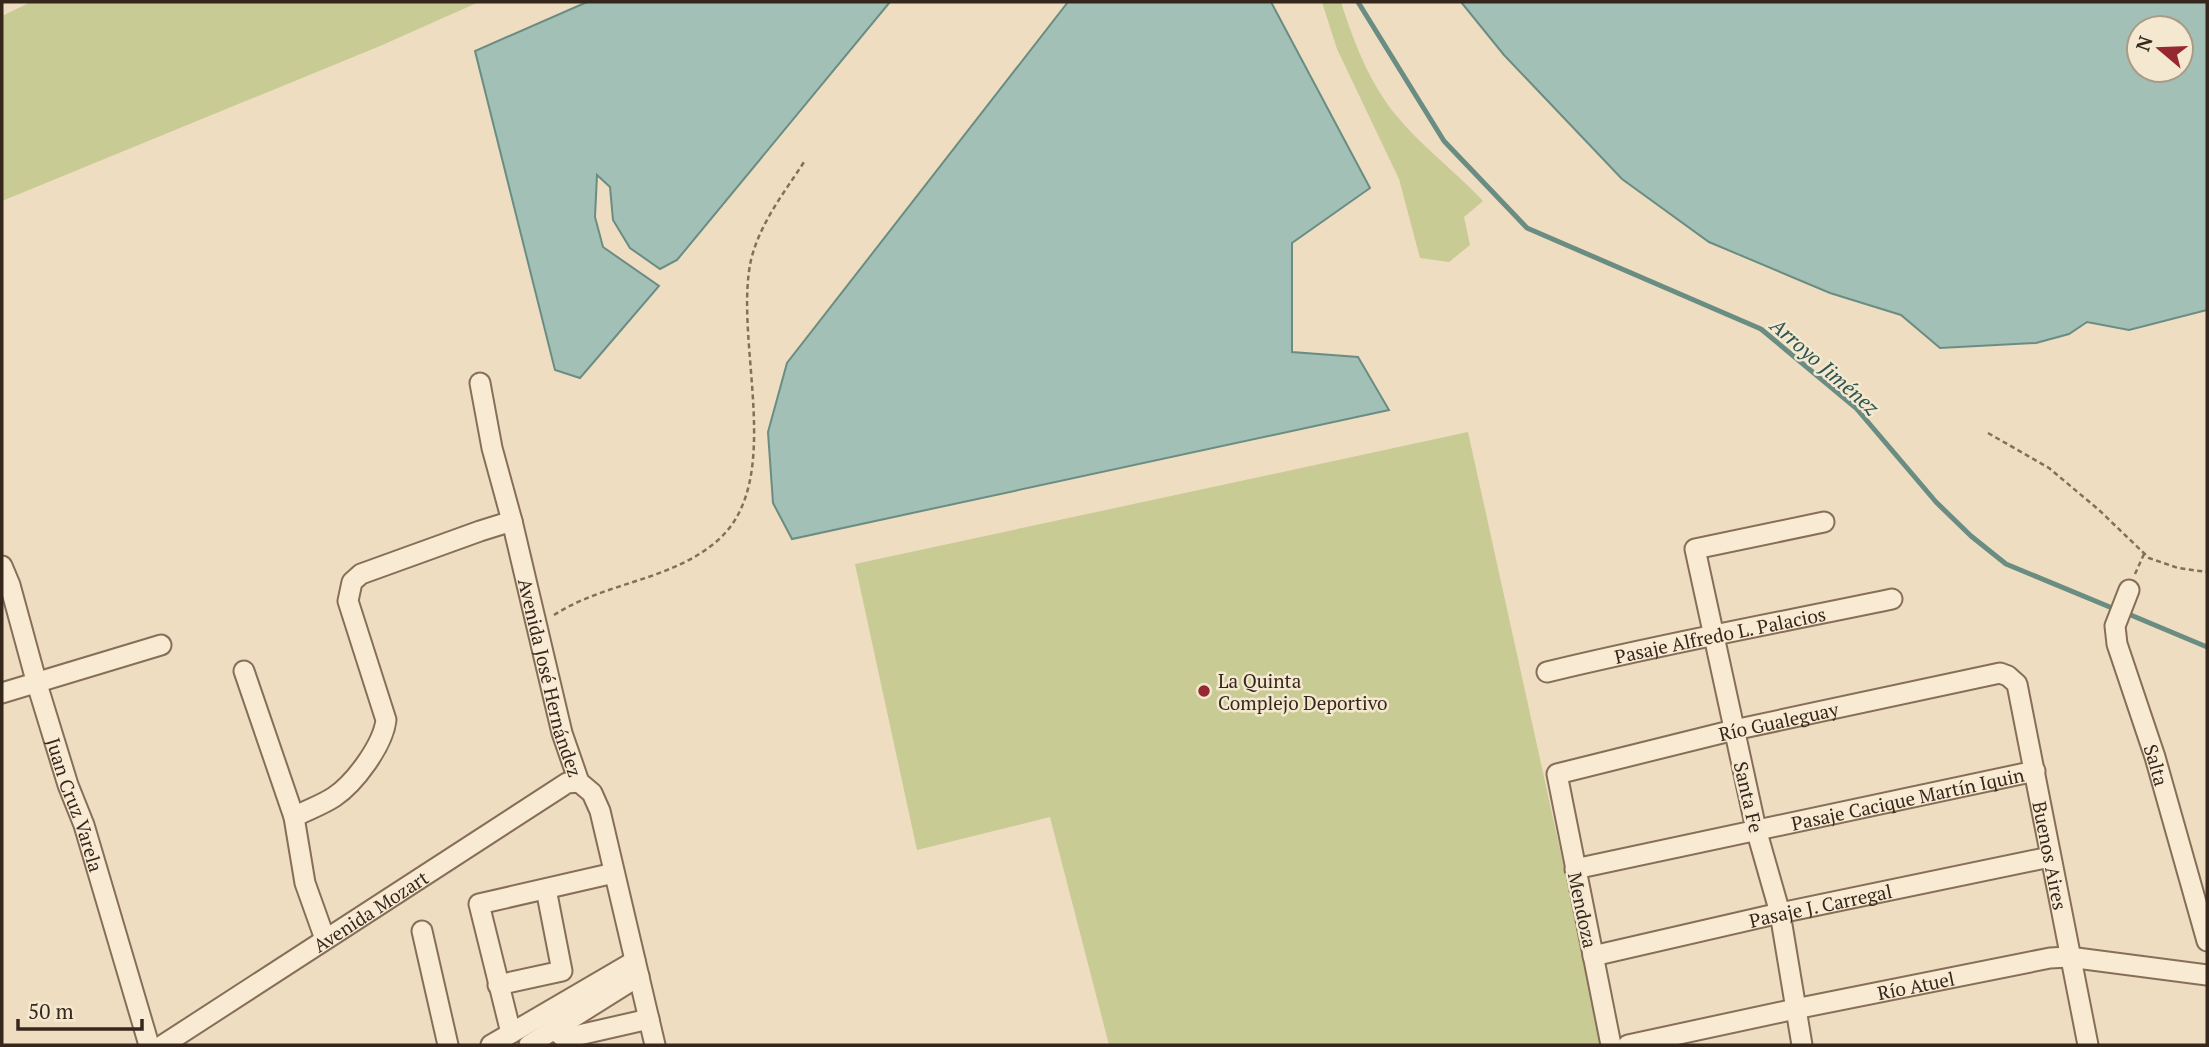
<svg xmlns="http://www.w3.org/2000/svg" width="2209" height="1047" viewBox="0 0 2209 1047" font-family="'PT Serif',serif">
  <rect width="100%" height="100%" fill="#eeddc0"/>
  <g fill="#c8cb94">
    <polygon points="31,2 479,2 380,46 2,201 2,16"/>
    <path d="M1322 2H1341C1353 40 1369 82 1395 114 1421 146 1455 171 1483 201L1464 217 1470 245 1449 262 1420 258 1399 179 1337 49Z"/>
    <polygon points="1468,432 1603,1045 1109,1045 1050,817 917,850 855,564"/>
  </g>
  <g fill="#a3c0b6" stroke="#6a8d83" stroke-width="2" fill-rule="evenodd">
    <polygon points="587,2 890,2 677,260 660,269 630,248 613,220 610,187 597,175 595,217 603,247 659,286 580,378 555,370 475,51"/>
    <polygon points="1068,2 1271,2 1370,188 1292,243 1292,352 1358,357 1389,410 792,539 773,503 768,432 787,363"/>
    <path d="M1461 2H2207V310L2129 330 2087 322 2069 334 2036 343 1940 348 1901 315 1830 293 1709 242 1622 179 1504 55ZM2139 28H2181V70H2139Z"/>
  </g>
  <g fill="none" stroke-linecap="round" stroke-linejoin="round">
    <g stroke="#6a8d83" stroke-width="5">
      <polyline points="1358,2 1444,141 1527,228 1761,329 1856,408 1936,502 1971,536 2006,564 2117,610"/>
      <polyline points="2126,613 2207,647"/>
    </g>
    <defs>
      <g id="minor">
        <path id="s1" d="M480 383 492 448 512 521 562 733 579 782 592 793 600 811 655 1045"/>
        <path id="s2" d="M2 566 10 585 37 684 68 785 84 825 149 1045"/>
        <path id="s3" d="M2129 590 2115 626 2117 644 2155 757 2207 941"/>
        <polyline points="244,671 294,817 305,883 325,939"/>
        <path id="s4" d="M1547 672C1661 644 1777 623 1892 599"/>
        <polyline points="2,693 161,645"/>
        <path d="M294 817C307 810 322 805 334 797 355 783 383 745 386 720L348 601 352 582 361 574 480 531 512 521"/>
        <path id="s5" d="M1575 869 2035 771"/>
        <polyline points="422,931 448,1045"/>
        <path id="s6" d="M1593 956 1780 913 2050 857"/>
        <polyline points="498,985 562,971 546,889"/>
        <polyline points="554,1029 562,1036 570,1037 649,1019"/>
        <polyline points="511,1033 479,904 614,873"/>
        <path id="s7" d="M163 1045 567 783 579 782"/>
        <polyline points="491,1045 635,961"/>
        <polyline points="529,1045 639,976"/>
        <path id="s8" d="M1611 1045 1557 774 1734 730 2000 673 2008 676 2017 684 2088 1045"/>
        <path id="s9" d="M1628 1045 1795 1009 2050 958 2069 957 2207 975"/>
        <polyline points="1802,1045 1780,913 1756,829 1695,549 1824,522"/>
      </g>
    </defs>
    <use href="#minor" stroke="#876e58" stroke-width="23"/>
    <g stroke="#876e58" stroke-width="2.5" stroke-dasharray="5 3.5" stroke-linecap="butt">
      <polyline points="1988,433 2049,468 2099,510 2149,558 2178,568 2207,572"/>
      <polyline points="2135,574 2144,554"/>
      <path d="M554 615C605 582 671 581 717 541 787 481 733 342 751 260 760 223 784 193 804 162"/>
    </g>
    <use href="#minor" stroke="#f9ebd3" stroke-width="19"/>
  </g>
  <circle fill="#952830" stroke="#f5e8d0" stroke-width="2.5" cx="1204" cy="691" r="7"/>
  <g text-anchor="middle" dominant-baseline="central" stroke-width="5" stroke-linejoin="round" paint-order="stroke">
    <g font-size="19" fill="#36271d" stroke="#f5e8d0">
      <text stroke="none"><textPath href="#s4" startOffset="177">Pasaje Alfredo L. Palacios</textPath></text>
      <text stroke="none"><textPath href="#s1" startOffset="303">Avenida José Hernández</textPath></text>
      <text stroke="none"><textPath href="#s8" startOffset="504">Río Gualeguay</textPath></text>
      <text stroke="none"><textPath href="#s3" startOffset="184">Salta</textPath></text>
      <text transform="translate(1749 797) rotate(77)">Santa Fe</text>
      <text stroke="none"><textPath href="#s5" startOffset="340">Pasaje Cacique Martín Iquin</textPath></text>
      <text stroke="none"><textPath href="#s2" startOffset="250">Juan Cruz Varela</textPath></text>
      <text stroke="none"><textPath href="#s8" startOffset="926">Buenos Aires</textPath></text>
      <text stroke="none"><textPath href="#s6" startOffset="233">Pasaje J. Carregal</textPath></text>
      <text transform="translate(1583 910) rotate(78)">Mendoza</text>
      <text stroke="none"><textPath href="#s7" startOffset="247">Avenida Mozart</textPath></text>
      <text stroke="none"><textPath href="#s9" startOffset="294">Río Atuel</textPath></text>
    </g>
    <g font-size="19" fill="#36271d" stroke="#f5e8d0" text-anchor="start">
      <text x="1218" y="680">La Quinta<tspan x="1218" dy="22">Complejo Deportivo</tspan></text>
    </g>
    <g font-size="21" font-style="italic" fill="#2c5651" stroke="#f5e8d0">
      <text transform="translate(1825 366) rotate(41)">Arroyo Jiménez</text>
    </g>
  </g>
  <rect width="2209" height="1047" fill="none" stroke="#36271d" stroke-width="7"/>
  <g transform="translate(2160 49) rotate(289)"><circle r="33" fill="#f5e8d0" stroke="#a99b88" stroke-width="2"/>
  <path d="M0-5L12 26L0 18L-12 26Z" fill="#952830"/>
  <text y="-10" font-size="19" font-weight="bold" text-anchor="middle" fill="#36271d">N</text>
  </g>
  <path d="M18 1019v10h124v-10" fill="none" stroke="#36271d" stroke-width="3.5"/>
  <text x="28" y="1019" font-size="21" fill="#36271d" stroke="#f5e8d0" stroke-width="5" paint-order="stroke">50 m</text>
</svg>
